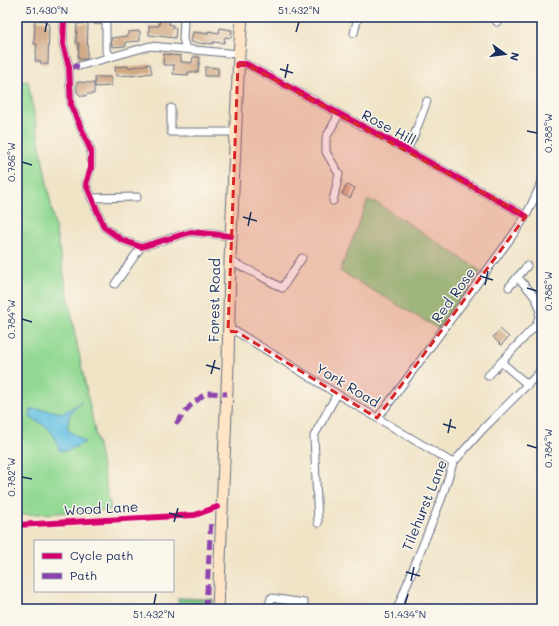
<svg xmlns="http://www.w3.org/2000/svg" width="559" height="626" viewBox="0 0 559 626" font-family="Mali,sans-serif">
  <rect width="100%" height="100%" fill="#fbf7ec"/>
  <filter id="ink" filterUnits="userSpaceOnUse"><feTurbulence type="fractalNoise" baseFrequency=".025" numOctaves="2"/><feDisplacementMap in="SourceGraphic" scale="8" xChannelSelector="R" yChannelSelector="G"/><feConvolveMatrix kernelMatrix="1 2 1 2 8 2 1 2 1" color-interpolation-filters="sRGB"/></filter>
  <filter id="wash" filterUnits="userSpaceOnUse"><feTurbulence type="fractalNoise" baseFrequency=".012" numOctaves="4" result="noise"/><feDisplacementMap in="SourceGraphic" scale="16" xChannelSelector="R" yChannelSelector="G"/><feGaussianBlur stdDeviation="0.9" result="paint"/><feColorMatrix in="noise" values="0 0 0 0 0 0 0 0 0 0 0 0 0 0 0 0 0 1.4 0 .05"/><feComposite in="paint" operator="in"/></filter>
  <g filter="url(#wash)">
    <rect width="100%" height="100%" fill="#f0e4c7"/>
    <g fill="#93d993" stroke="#578478">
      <polygon points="28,81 75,334 111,510 17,515 17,82"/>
      <polygon points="368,200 380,205 481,271 439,329 340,271"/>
    </g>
    <polygon fill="#76b97d" stroke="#48746e" points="178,598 214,599 214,609 178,609"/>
    <path fill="#64c0e2" stroke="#4078a0" d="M82 402 70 413 67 429 85 442 67 451 59 450C52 429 49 427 30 418L31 409 47 410 63 413Z"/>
    <g id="blocks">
      <g fill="#d0a884">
        <polygon points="95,17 101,17 101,24 94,24"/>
        <polygon points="160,17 169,17 169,24 173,25 173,28 176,28 175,38 149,35 149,26 159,26"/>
        <polygon points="35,20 46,21 46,24 49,24 48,64 41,64 41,61 35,61 37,44 34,44"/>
        <polygon points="88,23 87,59 78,59 79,43 76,43 77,24"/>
        <polygon points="220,28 232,30 231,38 225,37 224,43 213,42 213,44 205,43 205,44 191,42 193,32 208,34 208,31 219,33"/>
        <polygon points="140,31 140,41 126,42 126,46 112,47 111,38 128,36 128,32"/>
        <polygon points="164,54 181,56 181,62 192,63 193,57 200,57 198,72 188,72 188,75 173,74 174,65 163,65"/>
        <polygon points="150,64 152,73 131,76 131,75 116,76 115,67 128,66 128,68"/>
        <polygon points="205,67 218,68 218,76 205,76"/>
        <polygon points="95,77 111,77 111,86 95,87"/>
        <polygon points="77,82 94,83 94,94 88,94 85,96 81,96 77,92"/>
        <polygon points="347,185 355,188 350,198 342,194"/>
        <polygon points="500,329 509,337 501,345 493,337"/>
      </g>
    </g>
  </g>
  <g filter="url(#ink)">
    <use href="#blocks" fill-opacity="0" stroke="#666e83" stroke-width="1"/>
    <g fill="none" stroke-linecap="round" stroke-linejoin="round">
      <defs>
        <g id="minor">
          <polyline points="106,17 106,51 111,56"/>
          <polyline points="183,17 184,21 183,39 186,49"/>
          <polyline points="493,17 497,22"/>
          <polyline points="86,18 64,20 63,44 69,67 71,105 91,151 91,168 86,184 104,227 122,240 141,247 191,232 231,236"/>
          <polyline points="354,33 358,17"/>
          <polyline points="238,64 246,64 407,150 526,216"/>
          <polyline points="79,66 150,46 239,54"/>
          <polyline points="171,108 171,132 235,132"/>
          <polyline points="407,150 414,136 427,101"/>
          <polyline points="91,198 137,197"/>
          <polyline points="333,201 339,174 326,152 326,138 339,114"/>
          <polyline points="230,261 259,275 282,288 302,258"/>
          <polyline points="115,284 141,247"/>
          <polyline points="509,287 527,266"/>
          <polyline points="228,331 237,332 337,394 453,463"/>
          <polyline points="501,362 528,385"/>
          <path d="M488 376 536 325C547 304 531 292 517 277"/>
          <polyline points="377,418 386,407 510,239 526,216 542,182"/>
          <polyline points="318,523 314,436 337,394"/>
          <polyline points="268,609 271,598 304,603"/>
          <polyline points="397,609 441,500 453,463 482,430 542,370"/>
        </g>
        <polyline id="secondary" points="218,609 228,364 230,261 239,54 242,17"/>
      </defs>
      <use href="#minor" stroke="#666e83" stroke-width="9"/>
      <use href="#secondary" stroke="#666e83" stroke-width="13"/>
      <use href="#minor" stroke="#fff" stroke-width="7"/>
      <use href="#secondary" stroke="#fde5c5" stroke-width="11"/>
      <g stroke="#8e44ad" stroke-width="5" stroke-dasharray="10 5" stroke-linecap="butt">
        <polyline points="69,67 79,66"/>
        <polyline points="176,424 190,406 206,393 227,394"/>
        <polyline points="206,609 211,519"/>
      </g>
      <defs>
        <g id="cycleway">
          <polyline points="86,18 64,20 63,44 69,67 71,105 91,151 91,168 86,184 104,227 122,240 141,247 191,232 231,236"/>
          <polyline points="238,64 246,64 407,150 526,216"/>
          <polyline points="17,525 195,515 217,507"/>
        </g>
      </defs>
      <use href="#cycleway" stroke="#fbf7ec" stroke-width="8"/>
      <use href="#cycleway" stroke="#d6006c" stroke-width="6"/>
    </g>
  </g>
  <path fill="#d62828" fill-opacity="0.2" stroke="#d62828" stroke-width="3" stroke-dasharray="8 5" stroke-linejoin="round" d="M238 64H246L526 216 377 418 237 332 228 331Z"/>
  <path fill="none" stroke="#1b2f5e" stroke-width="1.5" d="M45 32 47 22M296 32 299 22M280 69 293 73M285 78 288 64M527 131 537 133M22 162 32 165M243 217 257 221M248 226 251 212M480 276 493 280M485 285 488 271M527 288 537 291M22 319 32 322M206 365 220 369M211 374 215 360M443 424 456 428M448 433 451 419M527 445 537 448M22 477 32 479M169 513 183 517M174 522 178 508M406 572 420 576M411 581 414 567M154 604 156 594M405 604 408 594"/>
  <g text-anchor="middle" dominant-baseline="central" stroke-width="3" stroke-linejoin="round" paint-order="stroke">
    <g font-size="14" fill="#1b2f5e" stroke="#fbf7ec">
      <text transform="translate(389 127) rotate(28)">Rose Hill</text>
      <text transform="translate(453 295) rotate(-54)">Red Rose</text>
      <text transform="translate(214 300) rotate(-89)">Forest Road</text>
      <text transform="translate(348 385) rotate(31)">York Road</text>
      <text transform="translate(424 505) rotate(-68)">Tilehurst Lane</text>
      <text transform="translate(101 508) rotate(-3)">Wood Lane</text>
    </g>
  </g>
  <rect width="559" height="626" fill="none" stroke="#fbf7ec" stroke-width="44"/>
  <rect x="34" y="540" width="140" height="52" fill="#fbf7ec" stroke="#a1a7b3"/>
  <rect x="42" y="553" width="20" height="6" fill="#d6006c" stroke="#a1a7b3"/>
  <text x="70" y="560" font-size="12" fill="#1b2f5e">Cycle path</text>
  <rect x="42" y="573" width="20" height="6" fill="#8e44ad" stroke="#a1a7b3"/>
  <text x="70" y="580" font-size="12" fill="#1b2f5e">Path</text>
  <g transform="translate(505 54) rotate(104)" stroke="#fbf7ec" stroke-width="3" paint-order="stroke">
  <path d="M0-3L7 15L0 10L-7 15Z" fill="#1b2f5e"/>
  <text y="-6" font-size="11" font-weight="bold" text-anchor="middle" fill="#1b2f5e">N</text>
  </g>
  <rect x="22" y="22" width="515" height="582" fill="none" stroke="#1b2f5e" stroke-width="1.5"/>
  <g font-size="10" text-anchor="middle" fill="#1b2f5e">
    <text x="47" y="14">51.430°N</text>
    <text x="299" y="14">51.432°N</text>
    <text transform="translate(548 133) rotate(-90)" y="4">0.788°W</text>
    <text transform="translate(11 162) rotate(-90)" y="4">0.786°W</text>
    <text transform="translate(548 291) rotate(-90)" y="4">0.786°W</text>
    <text transform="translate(11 319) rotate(-90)" y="4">0.784°W</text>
    <text transform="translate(548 448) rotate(-90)" y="4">0.784°W</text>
    <text transform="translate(11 477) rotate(-90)" y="4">0.782°W</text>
    <text x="154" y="618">51.432°N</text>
    <text x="405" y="618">51.434°N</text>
  </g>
</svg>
